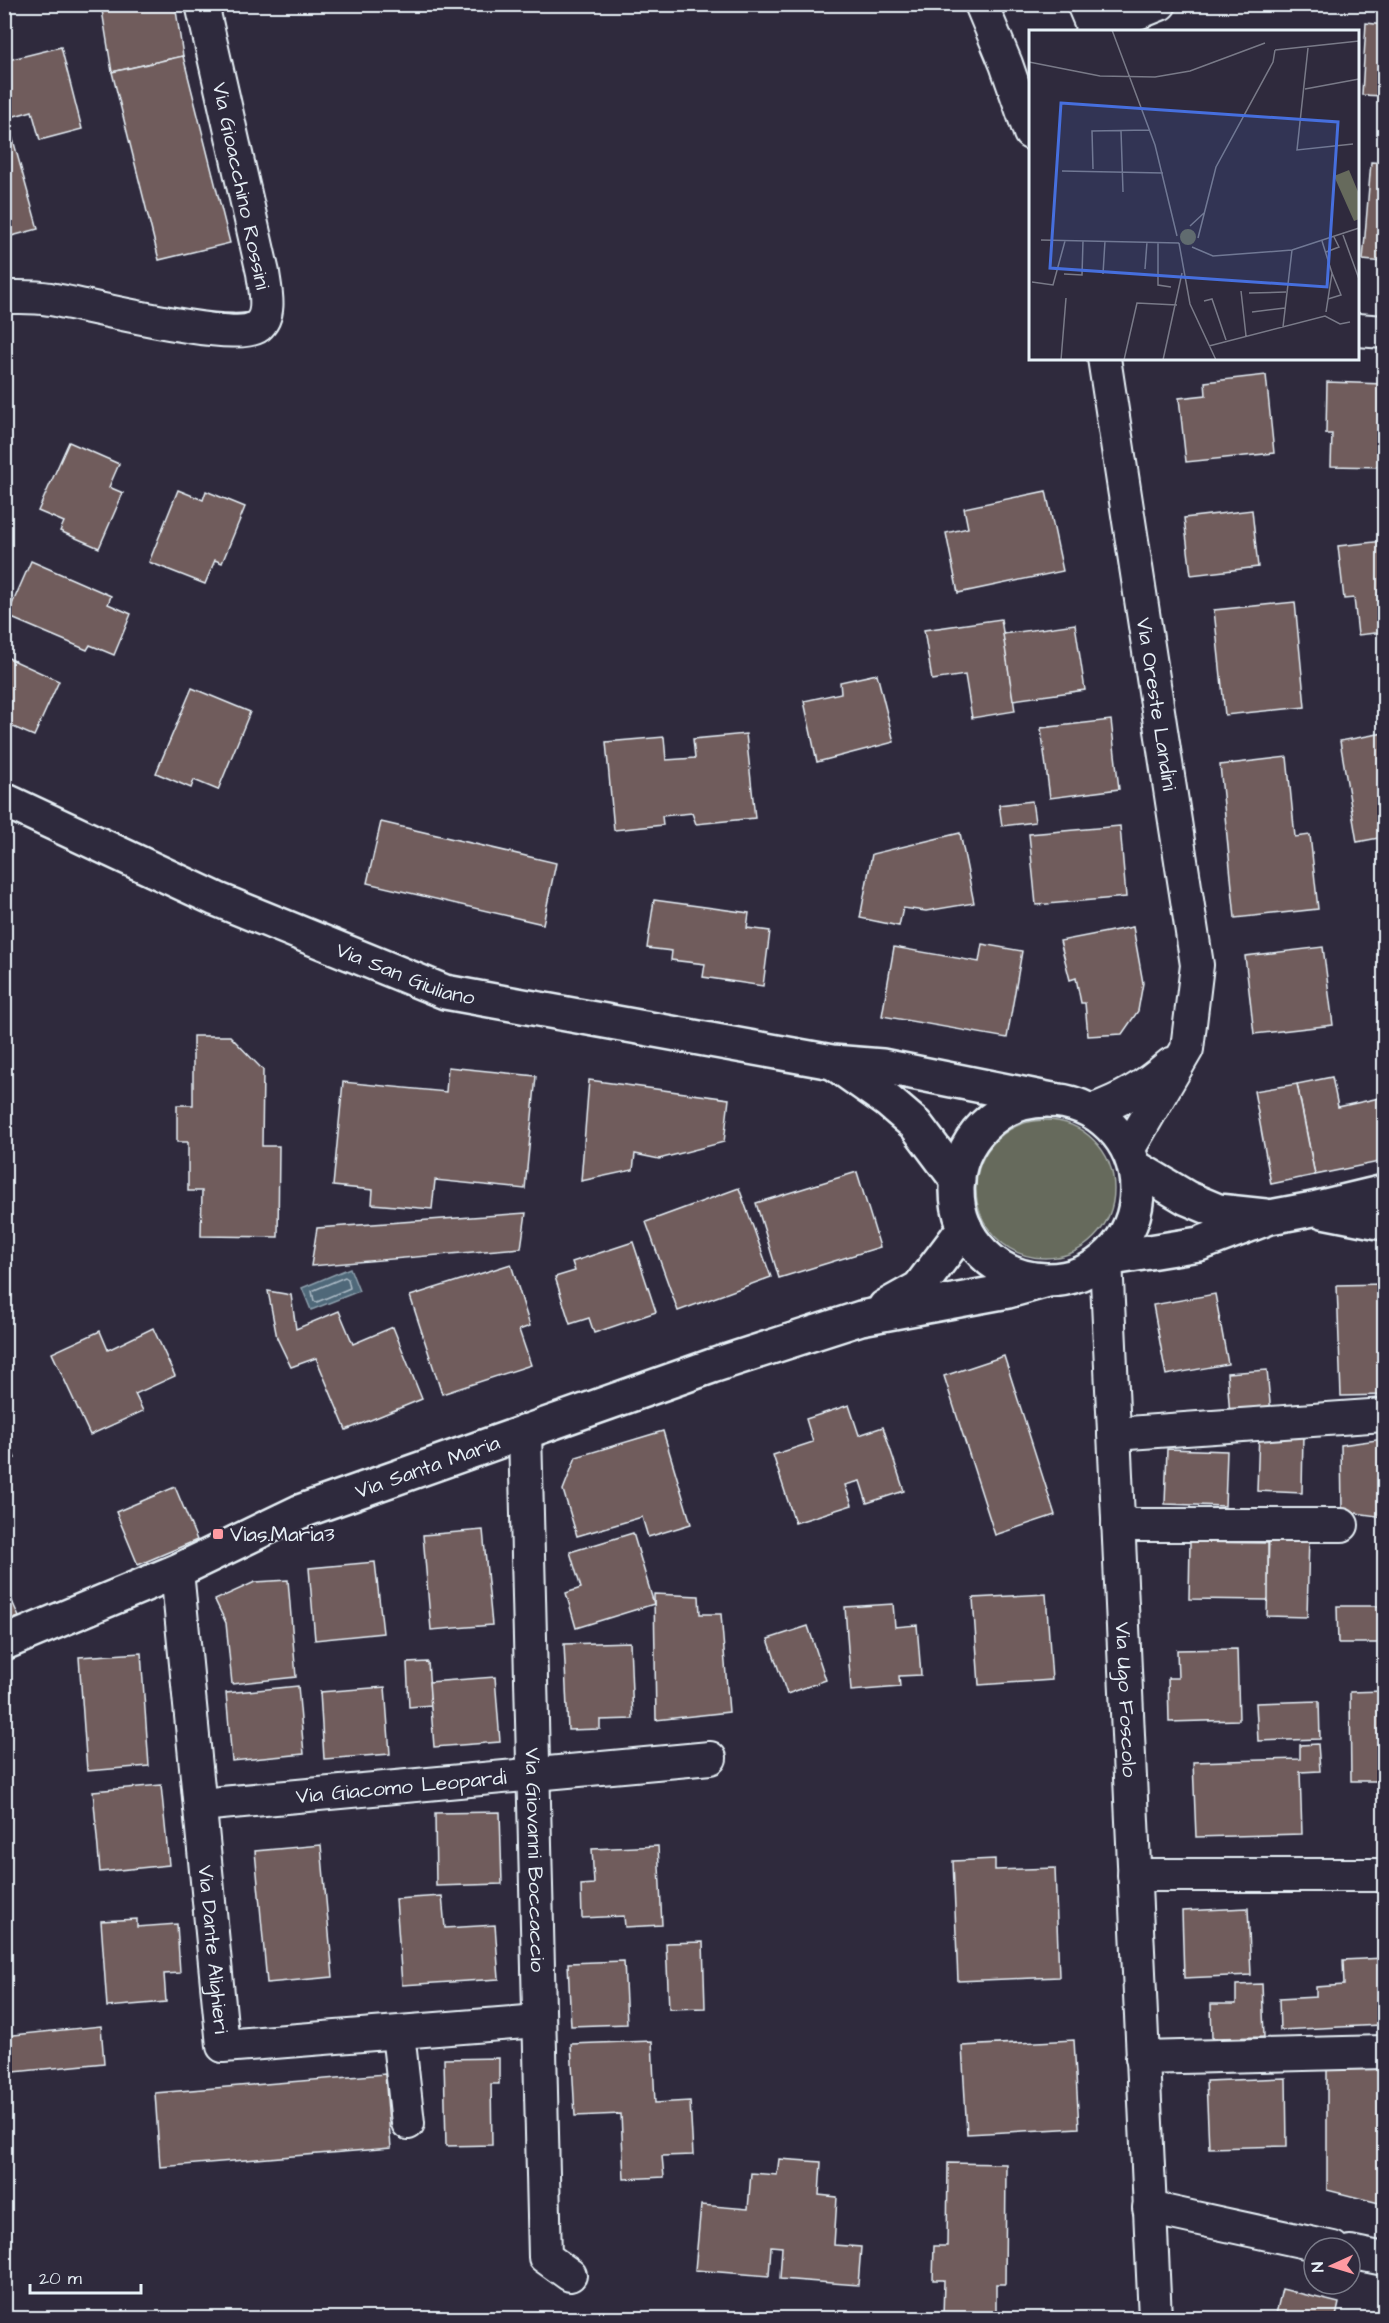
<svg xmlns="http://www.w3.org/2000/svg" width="1389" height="2323" viewBox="0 0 1389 2323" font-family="'Architects Daughter',sans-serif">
  <rect width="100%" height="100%" fill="#2f2a3d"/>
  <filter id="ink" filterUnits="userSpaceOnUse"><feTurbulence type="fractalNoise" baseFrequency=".0167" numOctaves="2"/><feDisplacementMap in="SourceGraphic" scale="12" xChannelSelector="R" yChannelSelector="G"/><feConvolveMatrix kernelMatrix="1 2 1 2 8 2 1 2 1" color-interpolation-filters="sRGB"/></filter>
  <g filter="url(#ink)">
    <circle fill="#666a5c" stroke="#a7aeaa" stroke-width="1.5" cx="1045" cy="1189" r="69"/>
    <polygon fill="#4f6879" stroke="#8c9fac" stroke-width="1.5" points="350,1268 359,1291 311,1310 302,1288"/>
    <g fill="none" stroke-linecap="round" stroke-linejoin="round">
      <polygon stroke="#abbac5" stroke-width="1.5" points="345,1277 348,1279 350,1288 317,1302 314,1301 312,1291"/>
    </g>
    <g fill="#6f5c5c" stroke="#e8f1f8" stroke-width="1.5">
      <polygon points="101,4 175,4 183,56 112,72"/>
      <polygon points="1366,23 1384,25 1384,96 1362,95"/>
      <polygon points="61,47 82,129 40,140 32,111 4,119 4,61"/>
      <polygon points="183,56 230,243 159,260 112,72"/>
      <polygon points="12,136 38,229 4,238 4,138"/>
      <polygon points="1371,162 1384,163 1384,262 1363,260"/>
      <polygon points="1266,375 1274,453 1186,462 1179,398 1206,395 1205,382"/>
      <polygon points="1327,382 1384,384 1384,467 1331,466 1332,434 1326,434"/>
      <polygon points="69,442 119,464 109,487 123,493 99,548 60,531 64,522 38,511"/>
      <polygon points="178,490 203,500 206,491 245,507 222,563 215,560 205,584 149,562"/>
      <polygon points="1046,491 1063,571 958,593 946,533 968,528 964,508"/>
      <polygon points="1252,510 1258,567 1191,575 1184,518"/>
      <polygon points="1384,541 1384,632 1358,635 1354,598 1344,599 1338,546"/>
      <polygon points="31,561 111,596 108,604 131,614 114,655 90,645 87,650 7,616"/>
      <polygon points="1295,602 1305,707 1225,715 1214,610"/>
      <polygon points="1001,619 1015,711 972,718 965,675 932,680 924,630"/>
      <polygon points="1075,624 1085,690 1013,700 1003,634"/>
      <polygon points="4,656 59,681 34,736 4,723"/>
      <polygon points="877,674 894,742 817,762 804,701 841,693 840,682"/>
      <polygon points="192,688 250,712 218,790 194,780 191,788 156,773"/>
      <polygon points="1111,720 1119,789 1050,798 1041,728"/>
      <polygon points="1384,733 1384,837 1357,842 1340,741"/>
      <polygon points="746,734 755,818 696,824 692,813 662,816 663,825 614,830 606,742 664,737 666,760 695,758 693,739"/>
      <polygon points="1287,757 1295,837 1310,835 1318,909 1235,918 1220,765"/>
      <polygon points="1032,801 1035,822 1002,826 999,805"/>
      <polygon points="381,822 556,863 543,924 367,883"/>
      <polygon points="1120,826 1126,897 1036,905 1029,834"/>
      <polygon points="960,833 974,903 926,911 903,908 899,926 860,918 872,854"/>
      <polygon points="654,900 749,913 747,928 770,931 763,986 703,977 705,964 671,960 672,951 647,948"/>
      <polygon points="1133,927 1143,983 1138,1011 1122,1034 1088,1036 1085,1003 1081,1003 1076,978 1070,980 1060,941"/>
      <polygon points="982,944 1022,951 1007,1038 882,1016 894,947 979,962"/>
      <polygon points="1323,947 1333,1025 1254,1034 1245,956"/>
      <polygon points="193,1036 230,1036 263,1070 262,1146 279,1146 278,1237 201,1236 202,1191 188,1191 188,1142 177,1142 177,1105 193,1105"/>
      <polygon points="448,1067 536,1076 525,1189 435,1180 432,1209 372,1204 373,1190 333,1186 343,1082 446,1092"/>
      <polygon points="1332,1077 1338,1107 1384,1097 1384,1161 1315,1175 1297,1084"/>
      <polygon points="589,1080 729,1099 724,1142 659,1159 635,1154 633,1170 581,1181"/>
      <polygon points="1297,1084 1315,1175 1271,1184 1254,1091"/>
      <polygon points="857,1172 880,1247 779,1278 756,1203"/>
      <polygon points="739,1188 771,1277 678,1311 646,1222"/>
      <polygon points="526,1213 521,1248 311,1266 317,1228"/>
      <polygon points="633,1242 656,1312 594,1333 589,1318 570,1324 555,1277 575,1271 572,1262"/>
      <polygon points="511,1264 530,1326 519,1330 531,1365 442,1394 410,1296"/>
      <polygon points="1384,1284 1384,1395 1341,1396 1337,1285"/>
      <polygon points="268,1291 291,1295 296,1329 339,1311 353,1344 393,1327 422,1399 346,1430 316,1358 291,1367 277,1338"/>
      <polygon points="1215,1294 1228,1364 1166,1375 1153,1305"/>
      <polygon points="153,1328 175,1376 135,1394 143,1411 90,1435 52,1353 100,1331 108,1350"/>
      <polygon points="1004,1356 1055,1515 995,1535 944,1376"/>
      <polygon points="1267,1370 1271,1414 1230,1417 1227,1373"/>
      <polygon points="849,1405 859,1435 883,1427 904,1491 867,1503 860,1481 845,1485 852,1505 795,1523 773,1455 813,1442 806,1419"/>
      <polygon points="663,1431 691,1524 648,1537 642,1517 577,1536 563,1490 576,1457"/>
      <polygon points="1259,1432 1303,1433 1302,1493 1257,1491"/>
      <polygon points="4,1434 15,1458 4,1462"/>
      <polygon points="1384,1439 1384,1517 1342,1511 1341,1445"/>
      <polygon points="1167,1449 1227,1451 1225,1506 1165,1504"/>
      <polygon points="175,1487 197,1540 138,1565 116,1512"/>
      <polygon points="483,1530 492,1625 431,1630 423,1535"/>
      <polygon points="633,1533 654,1604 576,1628 566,1593 581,1588 570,1552"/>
      <polygon points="1269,1534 1309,1535 1307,1617 1267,1616"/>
      <polygon points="1190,1542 1268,1543 1268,1600 1189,1599"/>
      <polygon points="375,1562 383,1633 315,1640 309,1568"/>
      <polygon points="288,1580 296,1677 232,1684 226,1623 215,1600 255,1582"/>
      <polygon points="4,1583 19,1617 4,1623"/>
      <polygon points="654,1594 699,1596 700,1614 721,1614 729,1712 656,1720"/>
      <polygon points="1046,1594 1052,1680 979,1685 973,1598"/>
      <polygon points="893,1604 895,1627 917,1625 921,1675 899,1676 900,1687 851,1691 845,1607"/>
      <polygon points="1337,1606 1384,1606 1384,1643 1338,1643"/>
      <polygon points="808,1626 826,1680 787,1694 768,1639"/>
      <polygon points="630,1642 633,1719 600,1720 600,1729 568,1730 564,1644"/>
      <polygon points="1237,1649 1239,1720 1169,1722 1168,1678 1178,1678 1177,1650"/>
      <polygon points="141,1653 149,1766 87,1771 79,1657"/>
      <polygon points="428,1662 431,1705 409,1707 407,1663"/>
      <polygon points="495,1677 500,1742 434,1747 429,1682"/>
      <polygon points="298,1686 304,1754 232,1761 226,1693"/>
      <polygon points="385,1687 390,1754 324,1759 320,1692"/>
      <polygon points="1384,1691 1384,1781 1351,1781 1350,1692"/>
      <polygon points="1319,1701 1320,1739 1258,1741 1256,1703"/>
      <polygon points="1318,1744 1320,1771 1300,1772 1302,1834 1196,1837 1193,1762 1300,1759 1300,1745"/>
      <polygon points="161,1785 169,1865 100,1872 93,1791"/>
      <polygon points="500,1812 502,1884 436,1886 435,1813"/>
      <polygon points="321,1845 333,1977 267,1983 255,1851"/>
      <polygon points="658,1846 662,1925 625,1927 624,1916 582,1918 581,1885 594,1884 592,1849"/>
      <polygon points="995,1859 995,1870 1055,1868 1059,1977 958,1981 953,1861"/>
      <polygon points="442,1896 445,1928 495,1925 499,1979 402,1985 396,1899"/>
      <polygon points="1248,1908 1251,1975 1184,1978 1182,1911"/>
      <polygon points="137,1919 137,1927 177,1924 180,1973 164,1974 166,2002 107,2007 101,1921"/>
      <polygon points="703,1942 705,2008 669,2009 666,1943"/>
      <polygon points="1384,1958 1384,2001 1379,2001 1380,2025 1280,2030 1279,1999 1316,1997 1316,1987 1344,1985 1343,1960"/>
      <polygon points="624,1961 627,2024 571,2026 568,1963"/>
      <polygon points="1262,1984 1264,2037 1212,2038 1211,2004 1236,2004 1236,1985"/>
      <polygon points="101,2026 104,2063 4,2073 4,2036"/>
      <polygon points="1074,2040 1079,2128 967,2134 962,2046"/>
      <polygon points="652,2041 655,2103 690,2101 693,2155 662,2156 664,2177 624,2179 621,2114 575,2116 571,2044"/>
      <polygon points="499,2058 499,2084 491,2084 492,2145 446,2146 444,2059"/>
      <polygon points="1384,2064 1384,2152 1383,2204 1327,2190 1327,2070"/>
      <polygon points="385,2074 391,2148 160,2167 155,2093"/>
      <polygon points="1286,2078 1287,2146 1209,2148 1206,2081"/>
      <polygon points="779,2159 821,2162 819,2195 837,2197 834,2245 861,2247 858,2285 780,2279 782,2247 771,2246 769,2276 695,2270 701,2205 748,2209 751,2173 777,2175"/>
      <polygon points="948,2163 1006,2164 1005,2284 996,2284 996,2318 943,2318 944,2280 933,2280 934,2246 947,2246"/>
      <polygon points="1282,2289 1339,2303 1336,2317 1341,2318 1275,2318"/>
    </g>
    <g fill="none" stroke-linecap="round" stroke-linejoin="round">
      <defs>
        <g id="minor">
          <polyline points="981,4 1006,64 1030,133"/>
          <polyline points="1083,4 1094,30"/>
          <polyline points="1091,32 1160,4"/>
          <path d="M4 297C20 297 35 296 50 299 82 304 237 344 258 326 272 314 265 289 263 273L202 4"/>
          <polyline points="1358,330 1384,332"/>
          <path id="s1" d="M1104 358 1197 965 1187 1049 1128 1150"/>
          <path d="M1091 1111C1124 1099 1144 1087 1171 1064"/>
          <path id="s2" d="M1106 1259 1155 2318"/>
          <path id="s3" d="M525 1431 545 2257 570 2275"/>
          <polyline points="1114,1434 1384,1415"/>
          <polyline points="1118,1525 1342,1525"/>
          <path id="s4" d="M177 1571 223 2046 538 2021"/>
          <path id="s5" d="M200 1805 710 1758"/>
          <polyline points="1134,1875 1384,1875"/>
          <polyline points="398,2033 408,2123"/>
          <polyline points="1142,2058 1384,2052"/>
          <polyline points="1149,2208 1333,2248"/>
          <polyline points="1350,2252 1384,2259"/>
        </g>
        <g id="tertiary">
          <polyline points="885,1307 919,1288 965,1227"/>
          <path id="s6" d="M4 1643 177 1571 299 1512 712 1366 861 1318 1008 1291 1044 1281"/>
        </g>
        <g id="secondary">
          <path id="s7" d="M4 800 216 899 445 992 832 1062 882 1066 1052 1100"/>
          <polyline points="834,1063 888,1101 916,1125 958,1181"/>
          <circle cx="1047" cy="1190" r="90"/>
          <polyline points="1135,1167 1187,1198 1218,1211 1265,1216"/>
          <polyline points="1323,1211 1384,1223"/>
          <polyline points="1106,1259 1199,1244 1270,1217 1313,1209 1384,1192"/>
        </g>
      </defs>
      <use href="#minor" stroke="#e8f1f8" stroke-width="36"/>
      <use href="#tertiary" stroke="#e8f1f8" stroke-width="38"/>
      <use href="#secondary" stroke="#e8f1f8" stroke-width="38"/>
      <use href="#minor" stroke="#2f2a3d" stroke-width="32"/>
      <use href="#tertiary" stroke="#2f2a3d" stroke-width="33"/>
      <use href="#secondary" stroke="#2f2a3d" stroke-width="33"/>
    </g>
  </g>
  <rect fill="#ff9aa2" stroke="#2f2a3d" stroke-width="2" x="212" y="1528" width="12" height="12" rx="3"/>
  <g text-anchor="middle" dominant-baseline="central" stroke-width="4.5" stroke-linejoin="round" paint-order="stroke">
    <g font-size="21" fill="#e8f1f8" stroke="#2f2a3d">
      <text transform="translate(241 186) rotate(78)">Via Gioacchino Rossini</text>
      <text stroke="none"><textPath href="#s1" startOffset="350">Via Oreste Landini</textPath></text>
      <text stroke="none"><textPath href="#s7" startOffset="438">Via San Giuliano</textPath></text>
      <text stroke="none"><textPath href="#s6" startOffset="459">Via Santa Maria</textPath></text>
      <text stroke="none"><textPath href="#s2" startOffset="441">Via Ugo Foscolo</textPath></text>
      <text stroke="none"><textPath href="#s5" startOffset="202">Via Giacomo Leopardi</textPath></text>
      <text stroke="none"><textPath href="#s3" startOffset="429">Via Giovanni Boccaccio</textPath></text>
      <text stroke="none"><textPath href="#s4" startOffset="380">Via Dante Alighieri</textPath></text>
    </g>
    <g font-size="21" fill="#e8f1f8" stroke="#2f2a3d" text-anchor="start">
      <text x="230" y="1534">Vias.Maria3</text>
    </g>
  </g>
  <g transform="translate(1029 30)">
    <rect width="330" height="330" fill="#2f2a3d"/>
    <path d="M320 140 330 164V189L325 191 305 146ZM151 207a8 8 0 1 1 16 0a8 8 0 1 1-16 0Z" fill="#666a5c"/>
    <path fill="none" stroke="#797a88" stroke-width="1.5" d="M83 0 126 115 148 206M279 18 268 120 324 114M246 20 330 11M0 32 71 46 126 47 161 41 236 13M276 59 330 49M92 101 94 162M64 139 63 101 120 100M33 141 134 143M161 196 175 183M314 205 330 249M169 208 187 137 244 32 246 20M12 210 150 213M293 211 303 243 297 282M129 213V255L142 257M150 213 161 274 187 330M163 217 184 226 263 220 330 198M297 222 310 217 305 207M116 239 118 212M35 244 53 245 54 211M74 244 76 211M3 252 24 255 36 211M212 261 217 306M220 263 257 262M299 269 312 265 303 243M175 271 183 269 197 310M223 282 256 278M254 297 263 220M180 316 296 286 311 294 321 292M32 330 37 268M95 330 108 273 148 275M134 330 153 243"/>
    <path fill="#466fde" fill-opacity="0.15" stroke="#466fde" stroke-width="3" d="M32 73 309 92 298 257 21 238Z"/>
    <rect width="330" height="330" fill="none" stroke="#e8f1f8" stroke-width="3"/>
  </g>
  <rect width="1389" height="2323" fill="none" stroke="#2f2a3d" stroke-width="24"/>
  <rect x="12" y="12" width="1365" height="2299" fill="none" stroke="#e8f1f8" stroke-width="2" filter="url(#ink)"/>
  <g transform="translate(1332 2266) rotate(266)"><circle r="28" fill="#2f2a3d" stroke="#797a88" stroke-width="1.5"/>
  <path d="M0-4.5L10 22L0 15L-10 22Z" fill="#ff9aa2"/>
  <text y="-9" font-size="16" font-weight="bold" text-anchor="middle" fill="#e8f1f8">N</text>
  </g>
  <path d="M30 2284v9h111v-9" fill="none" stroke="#e8f1f8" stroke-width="3"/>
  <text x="39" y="2284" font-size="18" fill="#e8f1f8" stroke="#2f2a3d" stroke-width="4.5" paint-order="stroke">20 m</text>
</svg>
